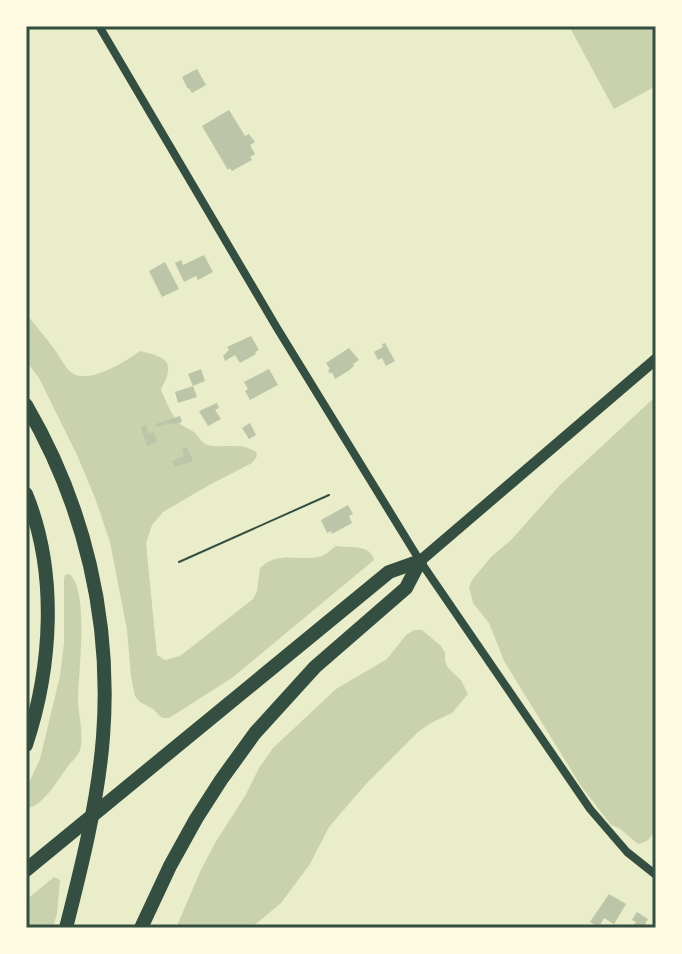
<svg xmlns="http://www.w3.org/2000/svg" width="682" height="954" viewBox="0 0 682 954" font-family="Mulish,sans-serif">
  <rect width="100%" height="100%" fill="#e9edc9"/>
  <g fill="#cad2ad">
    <polygon points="569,26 656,26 656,86 614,109"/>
    <path d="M26 314C37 327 47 339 57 353 61 359 66 369 72 373 88 385 127 361 140 351 167 357 176 362 161 389 162 394 174 419 178 422 182 427 189 428 194 432 201 439 202 445 213 446 228 447 243 443 256 452L257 456 252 463 211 484 163 512 152 525 146 543 157 655 165 660 180 656 253 599 257 591 260 568C278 551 297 561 318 557 325 556 330 550 336 546 349 548 371 544 374 560L232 678 169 718H162L153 709 140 702 135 696 131 677 127 630 110 542 95 498 77 455 39 378 26 361Z"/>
    <path d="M656 396V823C652 835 652 841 638 844L619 828 611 825 581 786 504 661 489 623 473 603 469 587 472 580 492 556 511 540 560 485Z"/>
    <path d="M69 574C90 589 78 675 78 701 79 715 84 738 80 750 78 756 73 760 69 765 57 780 46 804 26 809V789L40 759 60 676 64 643V579L65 575Z"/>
    <polygon points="414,630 422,630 441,646 445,653 445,661 448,668 461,680 468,694 452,713 431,723 418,732 366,784 329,827 310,864 281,903 251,928 176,928 200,872 215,843 245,796 259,768 273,748 336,689 387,659 406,635"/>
    <polygon points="54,877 60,880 57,913 53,928 26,928 26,900"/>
  </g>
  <g fill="#bcc5a7">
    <polygon points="197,69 206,85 192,93 189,88 188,89 182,77"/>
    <polygon points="229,110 245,136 249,134 255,142 250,145 255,154 250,157 252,160 232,171 230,168 228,170 202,126"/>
    <polygon points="204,255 213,272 198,280 196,276 184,282 175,263 181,260 183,265"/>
    <polygon points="165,262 179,289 162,297 149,271"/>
    <polygon points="251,336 259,350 255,352 256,354 240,363 235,355 225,361 223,356 229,350 227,347"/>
    <polygon points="385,343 395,361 386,366 382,358 378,360 374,352 383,347 382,344"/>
    <polygon points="349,348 359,360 353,364 354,366 348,371 335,379 332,372 330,374 328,370 330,369 326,363"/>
    <polygon points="201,369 205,381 193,386 188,374"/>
    <polygon points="269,369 278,385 250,400 245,391 248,389 244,382"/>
    <polygon points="193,386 197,397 178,403 175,392"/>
    <polygon points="217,403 219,408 215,410 221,419 208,426 199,411"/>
    <polygon points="180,416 182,422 173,425 172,423 167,425 167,423 157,427 156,424"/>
    <polygon points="250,423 256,435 249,439 242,428"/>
    <polygon points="146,425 149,434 154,432 157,442 147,446 141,427"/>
    <polygon points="187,447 193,461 175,467 172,461 184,456 182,449"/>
    <polygon points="348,505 353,514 349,516 352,523 332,534 331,531 327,533 321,520"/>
    <polygon points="609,894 626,904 614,924 604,918 599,927 590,922"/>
    <polygon points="637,912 648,919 645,924 652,928 632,928 636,922 632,920"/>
  </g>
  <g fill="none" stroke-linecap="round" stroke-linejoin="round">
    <polyline stroke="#344e41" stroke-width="2" points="179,562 329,495"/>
    <polyline stroke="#344e41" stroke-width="8" points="99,26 277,328 420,561 590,809 627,852 656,875"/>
    <polyline stroke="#344e41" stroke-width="11" points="420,561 656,359"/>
    <g stroke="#344e41" stroke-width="14">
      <path d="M26 405C85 506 112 621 103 737 98 801 82 865 66 928"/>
      <path d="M26 494C58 572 52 667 26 745"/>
      <polyline points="26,870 389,572 420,561"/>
      <polyline points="141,928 170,866 196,819 221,780 255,733 315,667 406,588 420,561"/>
    </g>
  </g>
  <rect width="682" height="954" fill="none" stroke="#fefae0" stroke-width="56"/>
  <rect x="28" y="28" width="626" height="898" fill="none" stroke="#344e41" stroke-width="3"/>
</svg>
